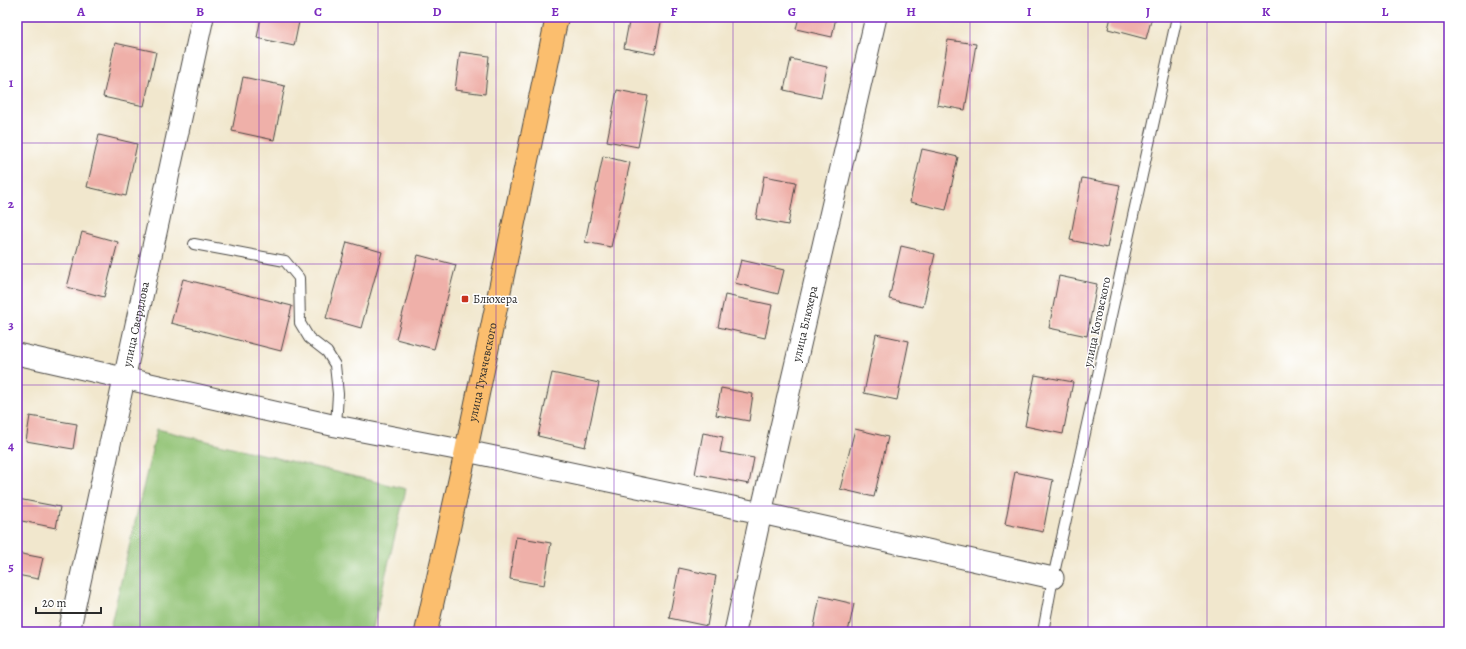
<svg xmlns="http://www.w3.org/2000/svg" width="1466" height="649" viewBox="0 0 1466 649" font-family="Alegreya,serif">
  <rect width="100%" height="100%" fill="#fff"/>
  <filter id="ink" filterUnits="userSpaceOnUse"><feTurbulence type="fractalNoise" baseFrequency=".025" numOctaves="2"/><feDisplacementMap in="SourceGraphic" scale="8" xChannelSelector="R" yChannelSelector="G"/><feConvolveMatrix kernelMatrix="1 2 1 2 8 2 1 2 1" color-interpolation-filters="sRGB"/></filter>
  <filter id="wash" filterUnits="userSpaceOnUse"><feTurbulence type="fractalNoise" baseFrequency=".012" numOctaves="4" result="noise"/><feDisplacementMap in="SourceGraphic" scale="16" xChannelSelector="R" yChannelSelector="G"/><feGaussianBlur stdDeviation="0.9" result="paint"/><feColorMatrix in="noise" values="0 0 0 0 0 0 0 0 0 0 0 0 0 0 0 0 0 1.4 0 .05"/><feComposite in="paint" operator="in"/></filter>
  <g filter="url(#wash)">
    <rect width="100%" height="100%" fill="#f1e7cd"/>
    <polygon fill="#92c374" stroke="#5e7750" points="157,429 406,489 372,632 109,632"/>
    <g id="blocks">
      <g fill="#efb0a9">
        <polygon points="261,17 300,17 294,46 257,38"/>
        <polygon points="630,17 662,17 655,54 624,48"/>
        <polygon points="799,17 836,17 832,37 796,29"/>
        <polygon points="1111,17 1152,17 1146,39 1108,29"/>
        <polygon points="948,40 976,44 965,110 937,105"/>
        <polygon points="115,43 156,52 144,106 103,97"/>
        <polygon points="460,52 489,56 485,94 455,90"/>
        <polygon points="791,59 827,67 821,98 784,90"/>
        <polygon points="243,77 285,86 274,140 232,131"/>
        <polygon points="617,90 648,96 638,147 607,141"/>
        <polygon points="99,135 137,144 126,196 87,187"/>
        <polygon points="922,149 958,157 946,210 910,202"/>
        <polygon points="603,156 630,163 611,247 585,242"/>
        <polygon points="764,176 796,182 788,225 756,219"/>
        <polygon points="1082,178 1120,185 1107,248 1070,240"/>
        <polygon points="82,232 118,242 104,297 67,287"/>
        <polygon points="347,242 382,252 361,328 326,318"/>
        <polygon points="901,246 935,254 923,307 889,299"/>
        <polygon points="418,255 456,265 434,349 396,339"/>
        <polygon points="741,260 784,270 778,294 735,283"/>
        <polygon points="1059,276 1097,284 1087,336 1049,328"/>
        <polygon points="183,279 292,306 281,351 171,323"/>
        <polygon points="725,295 772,305 765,338 718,327"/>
        <polygon points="876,334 909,341 897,400 864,393"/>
        <polygon points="552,373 599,383 585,447 538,436"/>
        <polygon points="1035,375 1073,382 1063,434 1025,426"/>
        <polygon points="721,388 753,394 749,421 716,415"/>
        <polygon points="30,416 77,424 73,449 26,441"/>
        <polygon points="855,429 888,437 874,497 840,489"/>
        <polygon points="703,433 723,437 720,452 754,458 749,484 695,474"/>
        <polygon points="1015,472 1053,480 1043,532 1005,524"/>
        <polygon points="18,499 60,507 56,528 17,520"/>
        <polygon points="516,537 551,543 544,585 510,579"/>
        <polygon points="17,553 43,558 38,579 17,575"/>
        <polygon points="679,568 716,576 707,626 669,618"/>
        <polygon points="820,596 854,604 848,632 813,632"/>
        <polygon points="17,627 24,628 23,632 17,632"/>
      </g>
    </g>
  </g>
  <g filter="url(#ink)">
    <use href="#blocks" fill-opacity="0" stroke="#494743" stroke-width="1"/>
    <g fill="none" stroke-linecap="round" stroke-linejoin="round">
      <defs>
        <g id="lane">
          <polyline points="194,244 285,261 299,278 300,323 309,338 327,352 335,365 338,394 336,426"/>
          <polyline points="1043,632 1053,578 1177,17"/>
        </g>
        <g id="street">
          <polyline points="17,354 336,426 466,451 761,513 1053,578"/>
          <path id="s1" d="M69 632 203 17"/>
          <path id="s2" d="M735 632 761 513 876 17"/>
        </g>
        <g id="primary">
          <path id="s3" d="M426 632 466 451 557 17"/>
        </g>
      </defs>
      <use href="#lane" stroke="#494743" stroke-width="12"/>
      <use href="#street" stroke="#494743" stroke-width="23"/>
      <use href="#primary" stroke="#494743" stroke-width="24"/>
      <use href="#lane" stroke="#fff" stroke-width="10"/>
      <use href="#street" stroke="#fff" stroke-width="21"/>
      <use href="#primary" stroke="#fbbe6e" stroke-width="22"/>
    </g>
  </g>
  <path fill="none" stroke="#7b2cbf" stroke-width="1" stroke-opacity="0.55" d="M140 17V632M259 17V632M378 17V632M496 17V632M614 17V632M733 17V632M852 17V632M970 17V632M1088 17V632M1207 17V632M1326 17V632M17 143H1449M17 264H1449M17 385H1449M17 506H1449"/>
  <rect fill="#c8321e" stroke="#fff" stroke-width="1.5" x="461" y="295" width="8" height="8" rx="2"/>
  <g text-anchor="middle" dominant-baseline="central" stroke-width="3" stroke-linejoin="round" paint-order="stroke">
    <g font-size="12" fill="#2b2b2b" stroke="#fff" text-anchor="start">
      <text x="473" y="299">Блюхера</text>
    </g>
    <g font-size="12" fill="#2b2b2b" stroke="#fff">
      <text transform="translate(1097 322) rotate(-78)">улица Котовского</text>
      <text stroke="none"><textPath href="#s2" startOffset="316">улица Блюхера</textPath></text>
      <text stroke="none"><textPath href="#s1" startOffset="315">улица Свердлова</textPath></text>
      <text stroke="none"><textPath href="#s3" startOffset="266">улица Тухачевского</textPath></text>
    </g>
  </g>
  <rect width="1466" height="649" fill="none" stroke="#fff" stroke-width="44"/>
  <path d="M36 607v6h65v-6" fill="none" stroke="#2b2b2b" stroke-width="2"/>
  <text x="42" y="607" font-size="12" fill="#2b2b2b" stroke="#ffffff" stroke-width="3" paint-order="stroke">20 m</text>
  <rect x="22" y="22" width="1422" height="605" fill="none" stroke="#7b2cbf" stroke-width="1.5"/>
  <g font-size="13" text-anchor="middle" font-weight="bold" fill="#7b2cbf">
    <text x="81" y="16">A</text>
    <text x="200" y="16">B</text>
    <text x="318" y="16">C</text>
    <text x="437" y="16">D</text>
    <text x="555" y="16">E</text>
    <text x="674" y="16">F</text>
    <text x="792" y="16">G</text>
    <text x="911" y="16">H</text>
    <text x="1029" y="16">I</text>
    <text x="1148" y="16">J</text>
    <text x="1266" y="16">K</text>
    <text x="1385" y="16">L</text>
    <text x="11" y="87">1</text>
    <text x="11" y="208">2</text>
    <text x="11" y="329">3</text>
    <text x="11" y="450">4</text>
    <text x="11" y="571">5</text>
  </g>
</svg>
